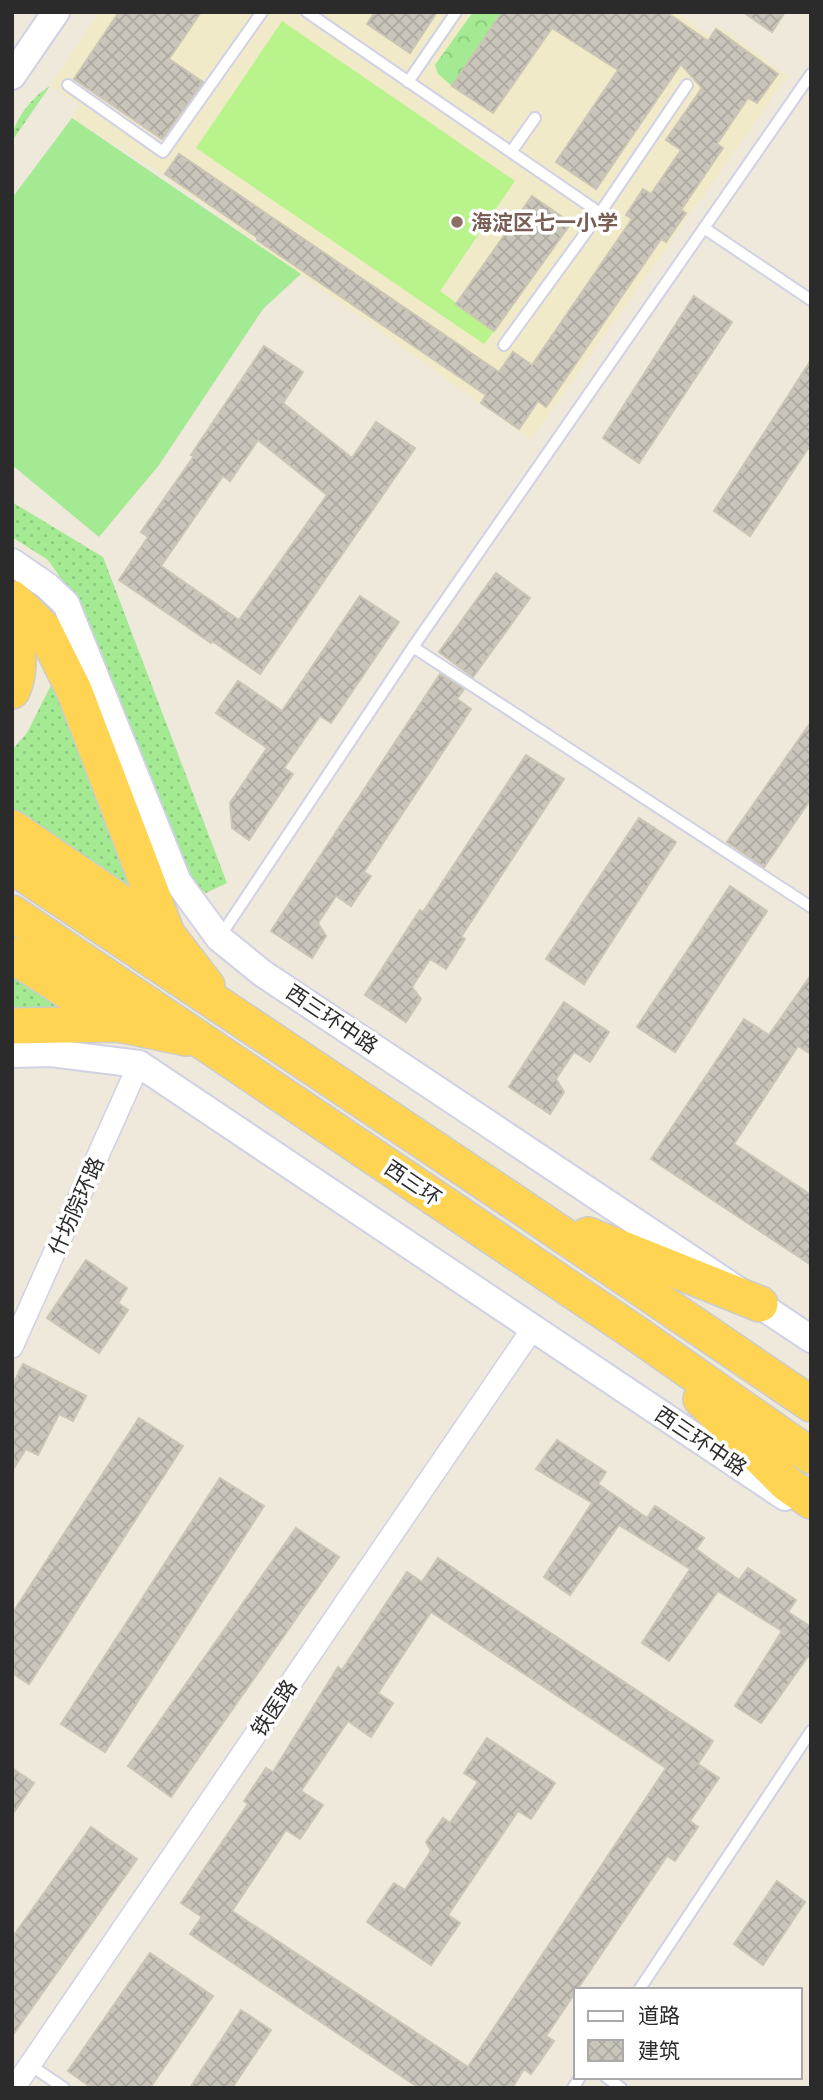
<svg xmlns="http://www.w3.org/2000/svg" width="823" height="2100" viewBox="0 0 823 2100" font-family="'Space Grotesk','Noto Sans SC',sans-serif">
  <defs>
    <pattern id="forest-crowns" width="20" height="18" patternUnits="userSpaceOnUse" patternTransform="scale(1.75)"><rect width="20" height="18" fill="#a3ea92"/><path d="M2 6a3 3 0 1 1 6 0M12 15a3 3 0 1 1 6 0" fill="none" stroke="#8cc97e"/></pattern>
    <pattern id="garden-dots" width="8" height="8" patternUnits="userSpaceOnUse" patternTransform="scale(1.75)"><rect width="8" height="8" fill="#a3ea92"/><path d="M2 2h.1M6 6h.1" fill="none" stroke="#8cc97e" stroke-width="1.8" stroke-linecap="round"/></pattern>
    <pattern id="building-cross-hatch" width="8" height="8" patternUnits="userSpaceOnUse" patternTransform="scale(1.75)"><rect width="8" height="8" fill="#c9c5bb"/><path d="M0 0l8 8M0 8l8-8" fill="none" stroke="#ada9a1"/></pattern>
  </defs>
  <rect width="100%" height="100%" fill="#eee9db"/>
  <polygon fill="#f1eac9" points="99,12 675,12 711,37 719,26 788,76 531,440 156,170 72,118 79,105 50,86"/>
  <polygon fill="#a3ea92" points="72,118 301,274 263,309 159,465 99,537 12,465 12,198"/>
  <polygon fill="url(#forest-crowns)" points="473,12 502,12 452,86 438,74 435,65"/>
  <g fill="url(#garden-dots)">
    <path d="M50 86 12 141C12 121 33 96 50 86Z"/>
    <polygon points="12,502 103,557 227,883 206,893 192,884 75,598 48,560 12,537"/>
    <polygon points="53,681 137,891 12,810 12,750 27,733"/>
    <polygon points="12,977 61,1008 12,1009"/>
  </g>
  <polygon fill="#b8f38c" points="282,21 515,181 440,291 494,331 484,344 196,148"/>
  <g fill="url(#building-cross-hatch)" stroke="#cac5b4" stroke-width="2" fill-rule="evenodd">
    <polygon points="119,12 201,12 169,59 203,82 162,139 74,79"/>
    <polygon points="375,12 437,12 410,53 367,24"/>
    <polygon points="502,12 666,12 708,41 716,29 778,74 757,103 748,98 717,144 723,148 681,210 686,213 666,242 661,239 546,407 538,401 519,429 481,403 486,395 257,240 258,238 165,174 179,154 499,372 513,352 532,365 632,219 626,215 643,189 651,194 681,150 666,140 702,88 681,64 596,189 556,162 618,70 552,28 493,113 452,86"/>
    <polygon points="743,12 785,12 772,32"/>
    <polygon points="532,196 571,223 494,331 456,304"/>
    <polygon points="694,296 732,322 639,463 603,438"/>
    <path d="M264 346 303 372 283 403 352 458 376 422 415 448 260 674 212 641 211 643 119 580 148 537 141 532 194 456 191 455ZM258 440 327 495 239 620 161 566 223 476 230 481Z"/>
    <polygon points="811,360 811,444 750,536 714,511"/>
    <polygon points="496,573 530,598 473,677 439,652"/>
    <polygon points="360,596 399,622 331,723 320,716 284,768 293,774 249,840 232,828 230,803 267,748 216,713 238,681 282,711"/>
    <polygon points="440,674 464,689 457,699 471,709 364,872 371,876 351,906 336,896 318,923 326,936 312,958 271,931"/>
    <polygon points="811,722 811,799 764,867 727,842"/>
    <polygon points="526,755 564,779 461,937 465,939 446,969 430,959 412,987 421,999 406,1022 365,995 420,910 423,912"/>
    <polygon points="639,818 676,842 584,984 546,959"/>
    <polygon points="730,886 767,911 675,1052 637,1027"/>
    <polygon points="811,975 811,1054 798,1046 734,1144 811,1195 811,1265 651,1159 744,1019 769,1035"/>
    <polygon points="564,1002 609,1032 590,1062 574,1052 556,1079 564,1092 550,1114 509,1087"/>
    <polygon points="86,1260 127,1288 118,1303 128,1310 99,1353 47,1318"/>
    <polygon points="23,1364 86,1396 73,1421 59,1414 38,1455 26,1449 12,1471 12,1386"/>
    <polygon points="139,1418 183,1446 29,1684 12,1673 12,1614"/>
    <polygon points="557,1440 606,1472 598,1484 647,1518 655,1506 704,1538 696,1549 739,1580 748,1568 796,1600 788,1612 811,1627 811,1652 761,1723 735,1706 782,1631 718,1591 669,1661 642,1643 690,1569 619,1525 570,1595 544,1577 592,1503 536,1469"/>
    <polygon points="220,1478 264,1506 105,1752 61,1724"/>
    <polygon points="296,1528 339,1557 171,1797 128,1766"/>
    <path d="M438 1558 713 1741 698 1764 719 1778 690 1821 698 1827 675 1861 667 1856 546 2036 554 2041 531 2074 524 2069 512 2088H419L190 1934 202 1917 181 1903 248 1804 244 1801 266 1768 273 1772 338 1667 342 1670 407 1572 422 1582ZM431 1612 666 1768 468 2067 232 1911 286 1830 300 1839 323 1805 301 1791 348 1721 371 1737 393 1703 378 1693Z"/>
    <polygon points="487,1738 555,1783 531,1819 518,1811 448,1915 460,1923 431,1965 367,1922 394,1883 405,1890 431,1851 426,1842 443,1818 450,1823 478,1782 464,1773"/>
    <polygon points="12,1768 34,1783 12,1815"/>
    <polygon points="91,1827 137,1859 12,2036 12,1938"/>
    <polygon points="777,1881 805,1902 763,1965 734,1944"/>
    <polygon points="150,1953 213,1996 150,2088 92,2088 68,2071"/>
    <polygon points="241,2010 271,2030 232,2088 190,2088"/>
  </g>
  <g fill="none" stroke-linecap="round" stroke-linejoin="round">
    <defs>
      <g id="service">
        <polyline points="307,12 600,213"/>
        <polyline points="408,82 456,12"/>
        <polyline points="68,85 163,152 262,12"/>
        <polyline points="511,152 535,118"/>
        <polyline points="704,228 811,300"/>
        <polyline points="504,345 600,213 687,85"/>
        <polyline points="413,647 811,907"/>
        <polyline points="219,938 413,647 811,74"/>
        <polyline points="639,1990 811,1731"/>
        <polyline points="30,2065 64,2088"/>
        <polyline points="606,2077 621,2088"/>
        <polyline points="573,2088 580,2077"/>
      </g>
      <g id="minor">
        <polyline points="12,1347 139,1064"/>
        <polyline points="14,2088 533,1328"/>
      </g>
      <g id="tertiary">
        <polyline points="12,76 56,12"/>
        <polyline points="12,562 47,586 66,604 178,882 219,938 262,973 811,1339"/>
        <polyline points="12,1054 51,1053 139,1064 785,1497"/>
      </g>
      <g id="trunk">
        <polyline points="12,598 43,628 74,690 167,934 207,986"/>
        <path d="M12 633C20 650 20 674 12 691"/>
        <polyline points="12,828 167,934"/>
        <polyline points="12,866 526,1210 811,1404"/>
        <polyline points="12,913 631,1330 811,1456"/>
        <polyline points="12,955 118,1024"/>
        <polyline points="12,1026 118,1024 186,1038"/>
        <polyline points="588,1235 760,1304"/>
        <polyline points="701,1399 787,1484 811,1501"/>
      </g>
    </defs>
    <use href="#service" stroke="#d0d1e5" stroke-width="14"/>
    <use href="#minor" stroke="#d0d1e5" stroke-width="24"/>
    <use href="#tertiary" stroke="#d0d1e5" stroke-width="30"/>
    <use href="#trunk" stroke="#ccc" stroke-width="38"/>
    <use href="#service" stroke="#fff" stroke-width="10"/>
    <use href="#minor" stroke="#fff" stroke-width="21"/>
    <use href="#tertiary" stroke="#fff" stroke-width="26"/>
    <use href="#trunk" stroke="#ffd452" stroke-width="35"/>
  </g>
  <circle fill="#8d6e63" stroke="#fff" stroke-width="2.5" cx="457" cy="222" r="7"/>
  <g text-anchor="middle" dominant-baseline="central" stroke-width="7" stroke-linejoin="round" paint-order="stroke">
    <g font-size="21" font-weight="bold" fill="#785e54" stroke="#fff" text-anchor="start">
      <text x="471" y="222">海淀区七一小学</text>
    </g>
    <g font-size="21" fill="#2b2b2b" stroke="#fff">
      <text transform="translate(332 1019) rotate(34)">西三环中路</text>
      <text transform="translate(413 1183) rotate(34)">西三环</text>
      <text transform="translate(76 1206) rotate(-66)">什坊院环路</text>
      <text transform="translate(701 1441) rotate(34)">西三环中路</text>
      <text transform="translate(274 1708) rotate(-56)">铁医路</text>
    </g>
  </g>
  <rect width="823" height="2100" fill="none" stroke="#2b2b2b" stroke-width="28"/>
  <rect x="574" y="1988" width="228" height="91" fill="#ffffff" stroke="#aaaaaa" stroke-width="2"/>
  <rect x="588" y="2011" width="35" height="10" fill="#ffffff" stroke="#aaaaaa" stroke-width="2"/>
  <text x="638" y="2023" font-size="21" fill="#2b2b2b">道路</text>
  <rect x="588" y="2040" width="35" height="21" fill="url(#building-cross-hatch)" stroke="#aaaaaa" stroke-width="2"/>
  <text x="638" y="2058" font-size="21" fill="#2b2b2b">建筑</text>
</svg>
